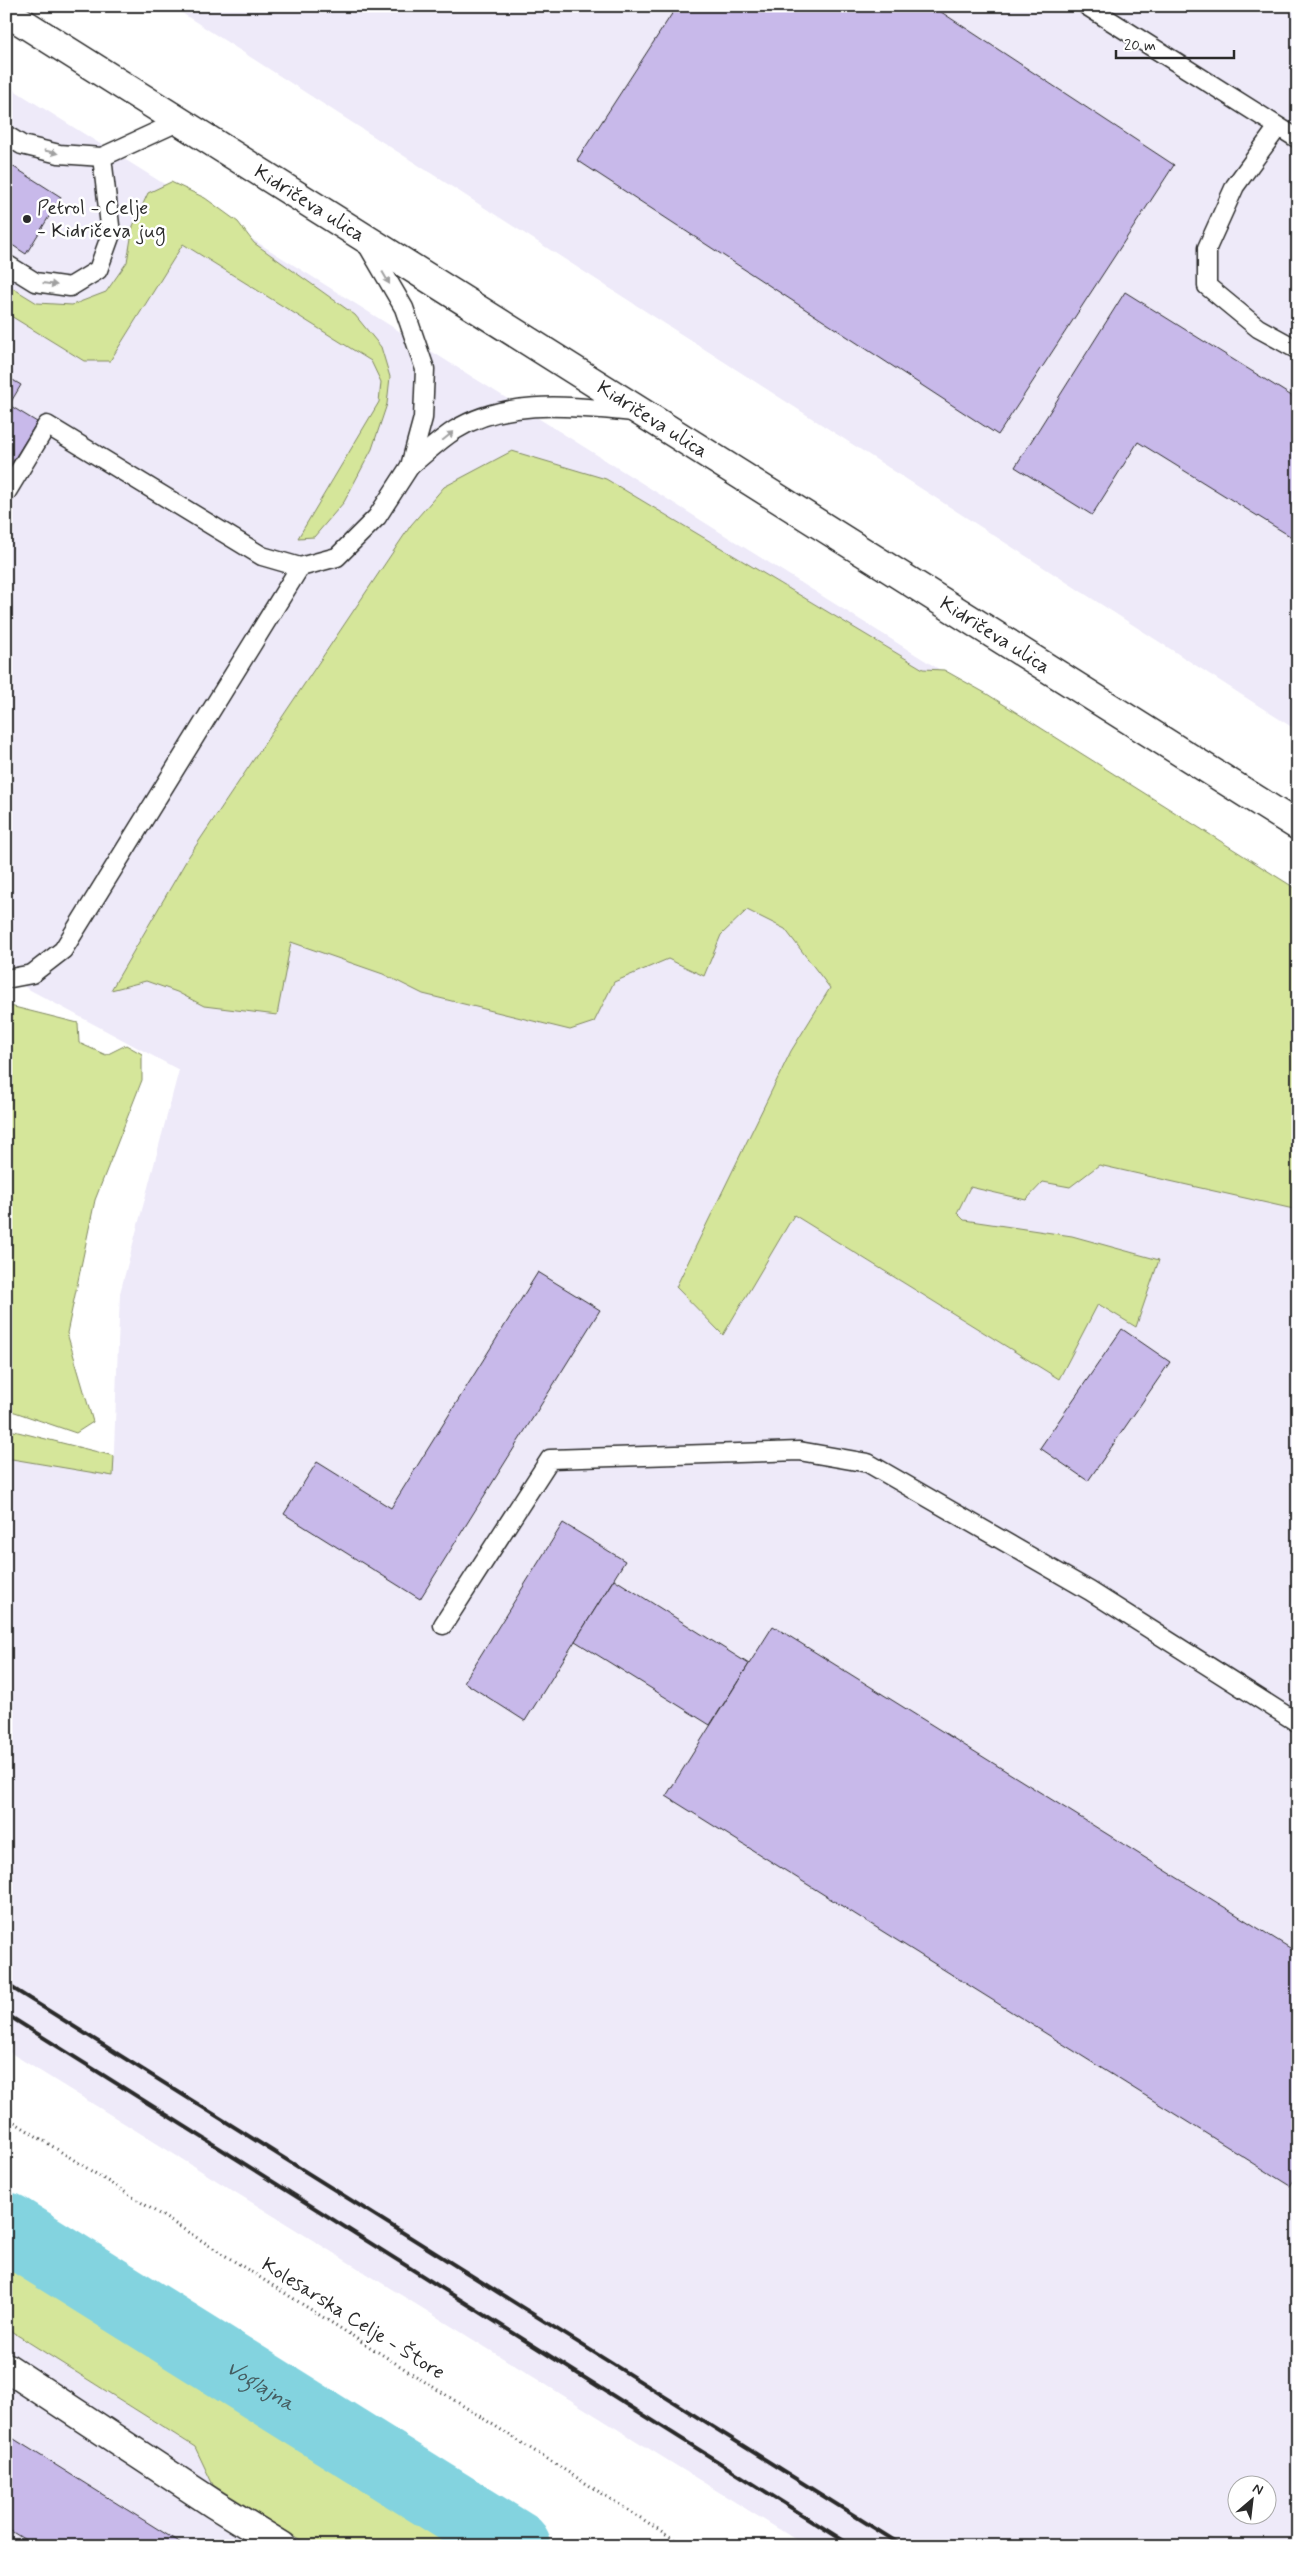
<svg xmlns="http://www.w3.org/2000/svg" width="1304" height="2552" viewBox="0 0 1304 2552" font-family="Mynerve,sans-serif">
  <rect width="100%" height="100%" fill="#fff"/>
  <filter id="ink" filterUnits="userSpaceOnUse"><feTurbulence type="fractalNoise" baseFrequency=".02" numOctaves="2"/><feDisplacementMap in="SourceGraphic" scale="10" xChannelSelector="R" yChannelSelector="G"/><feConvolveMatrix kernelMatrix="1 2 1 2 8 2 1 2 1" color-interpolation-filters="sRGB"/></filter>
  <g filter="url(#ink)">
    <g fill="#eeeaf9" fill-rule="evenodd">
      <polygon points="171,6 1298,6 1298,731"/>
      <path d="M6 85 1298 894V2546H806L6 2050V1458L113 1475 120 1293 179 1070 6 977ZM1236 2484H1266V2514H1236Z"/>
      <polygon points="6,2328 195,2447 213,2485 310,2546 6,2546"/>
    </g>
    <g fill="#d5e69a" stroke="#808862">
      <polygon points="171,182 205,198 238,222 254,243 355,315 381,347 390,377 387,404 372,449 344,502 314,537 298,538 379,402 381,382 371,361 183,244 110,361 84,361 6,313 6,284 37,303 72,305 106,292 127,262 133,226 148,193"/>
      <polygon points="512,451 606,479 923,669 944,670 987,694 1298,890 1298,1210 1099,1165 1070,1187 1043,1182 1026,1200 970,1187 957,1213 964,1220 1072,1236 1159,1260 1136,1327 1098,1304 1059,1379 794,1215 723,1335 676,1287 791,1051 830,988 785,929 747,910 721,935 704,976 668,959 614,982 594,1022 570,1030 423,994 383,974 291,942 277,1015 204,1006 177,992 146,981 111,990 189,856 411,525 444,487"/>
      <polygon points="6,1005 78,1023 79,1043 106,1055 126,1045 142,1054 142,1080 95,1200 67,1333 93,1422 76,1433 6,1409"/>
      <polygon points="6,1429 114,1456 113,1476 6,1458"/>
      <polygon points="6,2254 120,2325 457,2546 310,2546 213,2485 195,2447 6,2328"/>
    </g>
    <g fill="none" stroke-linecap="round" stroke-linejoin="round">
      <path stroke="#83d3df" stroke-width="70" id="s1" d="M6 2227 516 2546"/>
    </g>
    <g fill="#c8b9ea" stroke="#2b2b2b">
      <polygon points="677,6 932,6 1174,165 998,435 577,160"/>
      <polygon points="6,162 61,197 26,254 6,241"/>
      <polygon points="1125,292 1298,400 1298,541 1138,442 1092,515 1015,467"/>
      <polygon points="6,376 21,385 9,405 37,422 6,473"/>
      <polygon points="538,1272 600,1310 420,1599 284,1514 317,1462 391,1508"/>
      <polygon points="1122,1329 1170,1362 1088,1481 1040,1448"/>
      <polygon points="563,1523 625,1561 525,1721 464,1682"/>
      <polygon points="614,1579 749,1664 710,1725 575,1641"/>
      <polygon points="773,1626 1298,1953 1298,2174 1290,2186 666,1796"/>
      <polygon points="6,2434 185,2546 35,2546 6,2528"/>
    </g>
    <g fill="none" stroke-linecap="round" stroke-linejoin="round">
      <defs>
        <g id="service">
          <polyline points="1087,6 1298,139"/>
          <polyline points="1278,127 1235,186 1207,248 1207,286 1258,328 1298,350"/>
          <polyline points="6,135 22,145 59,154 102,157 180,121"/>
          <polyline points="6,264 35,282 70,287 98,270 111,234 102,157"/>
          <path d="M410 466C424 455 439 440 455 430 508 397 575 407 635 412"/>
          <polyline points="6,493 47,425 262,556 300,567 337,557 377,517 410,466 423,418 425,369 404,308 365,241"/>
          <polyline points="6,979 32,974 63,950 300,567"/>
          <polyline points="443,1625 550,1459 799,1451 868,1463 1090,1591 1298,1723"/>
        </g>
        <polyline id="minor" points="6,2367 214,2504 282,2546"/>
        <g id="primary">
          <path id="s2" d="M6 12 1298 826"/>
        </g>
      </defs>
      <use href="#service" stroke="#2b2b2b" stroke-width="21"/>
      <use href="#minor" stroke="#2b2b2b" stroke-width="31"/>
      <use href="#primary" stroke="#2b2b2b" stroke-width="31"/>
      <polyline stroke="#2b2b2b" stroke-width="3" stroke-dasharray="1 4" stroke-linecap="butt" points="6,2117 685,2546"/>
      <use href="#service" stroke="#fff" stroke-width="18"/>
      <use href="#minor" stroke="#fff" stroke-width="28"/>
      <use href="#primary" stroke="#fff" stroke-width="28"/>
      <g stroke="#2b2b2b" stroke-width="4">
        <polyline points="6,1984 903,2546"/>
        <polyline points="6,2014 852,2546"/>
      </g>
    </g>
    <defs><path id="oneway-solid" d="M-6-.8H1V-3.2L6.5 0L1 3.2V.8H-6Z" transform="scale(1.25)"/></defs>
    <g fill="#a0a0a0">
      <use href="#oneway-solid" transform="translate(51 152) rotate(14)"/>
      <use href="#oneway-solid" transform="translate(386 278) rotate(60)"/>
      <use href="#oneway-solid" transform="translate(50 284) rotate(8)"/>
      <use href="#oneway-solid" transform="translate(448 436) rotate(-39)"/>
    </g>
  </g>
  <circle fill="#2b2b2b" stroke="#fff" stroke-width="2" cx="27" cy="219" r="5"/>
  <g text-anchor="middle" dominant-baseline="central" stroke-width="5" stroke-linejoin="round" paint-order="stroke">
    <g font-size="20" fill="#2b2b2b" stroke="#fff">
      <text stroke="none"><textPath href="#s2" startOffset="359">Kidričeva ulica</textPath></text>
      <text stroke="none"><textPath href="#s2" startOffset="764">Kidričeva ulica</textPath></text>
      <text stroke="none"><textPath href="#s2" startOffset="1169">Kidričeva ulica</textPath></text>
      <text transform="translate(353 2319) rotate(32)">Kolesarska Celje - Štore</text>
    </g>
    <g font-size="20" fill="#2b2b2b" stroke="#fff" text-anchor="start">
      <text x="37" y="208">Petrol - Celje<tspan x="37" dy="23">- Kidričeva jug</tspan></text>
    </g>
    <g font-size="21" font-style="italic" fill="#455d61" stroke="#fff">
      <text stroke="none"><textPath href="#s1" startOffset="300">Voglajna</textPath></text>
    </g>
  </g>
  <rect width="1304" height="2552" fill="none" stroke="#fff" stroke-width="25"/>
  <rect x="12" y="12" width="1279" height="2527" fill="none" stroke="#2b2b2b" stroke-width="2" filter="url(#ink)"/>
  <g transform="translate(1252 2500) rotate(28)"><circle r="24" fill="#ffffff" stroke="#aaaaaa"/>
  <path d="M0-4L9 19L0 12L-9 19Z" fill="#2b2b2b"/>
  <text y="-8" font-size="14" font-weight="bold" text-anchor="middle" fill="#2b2b2b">N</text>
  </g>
  <path d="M1116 50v8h118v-8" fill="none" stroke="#2b2b2b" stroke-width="2.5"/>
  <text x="1124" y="50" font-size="15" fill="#2b2b2b" stroke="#ffffff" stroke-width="4" paint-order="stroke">20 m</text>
</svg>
